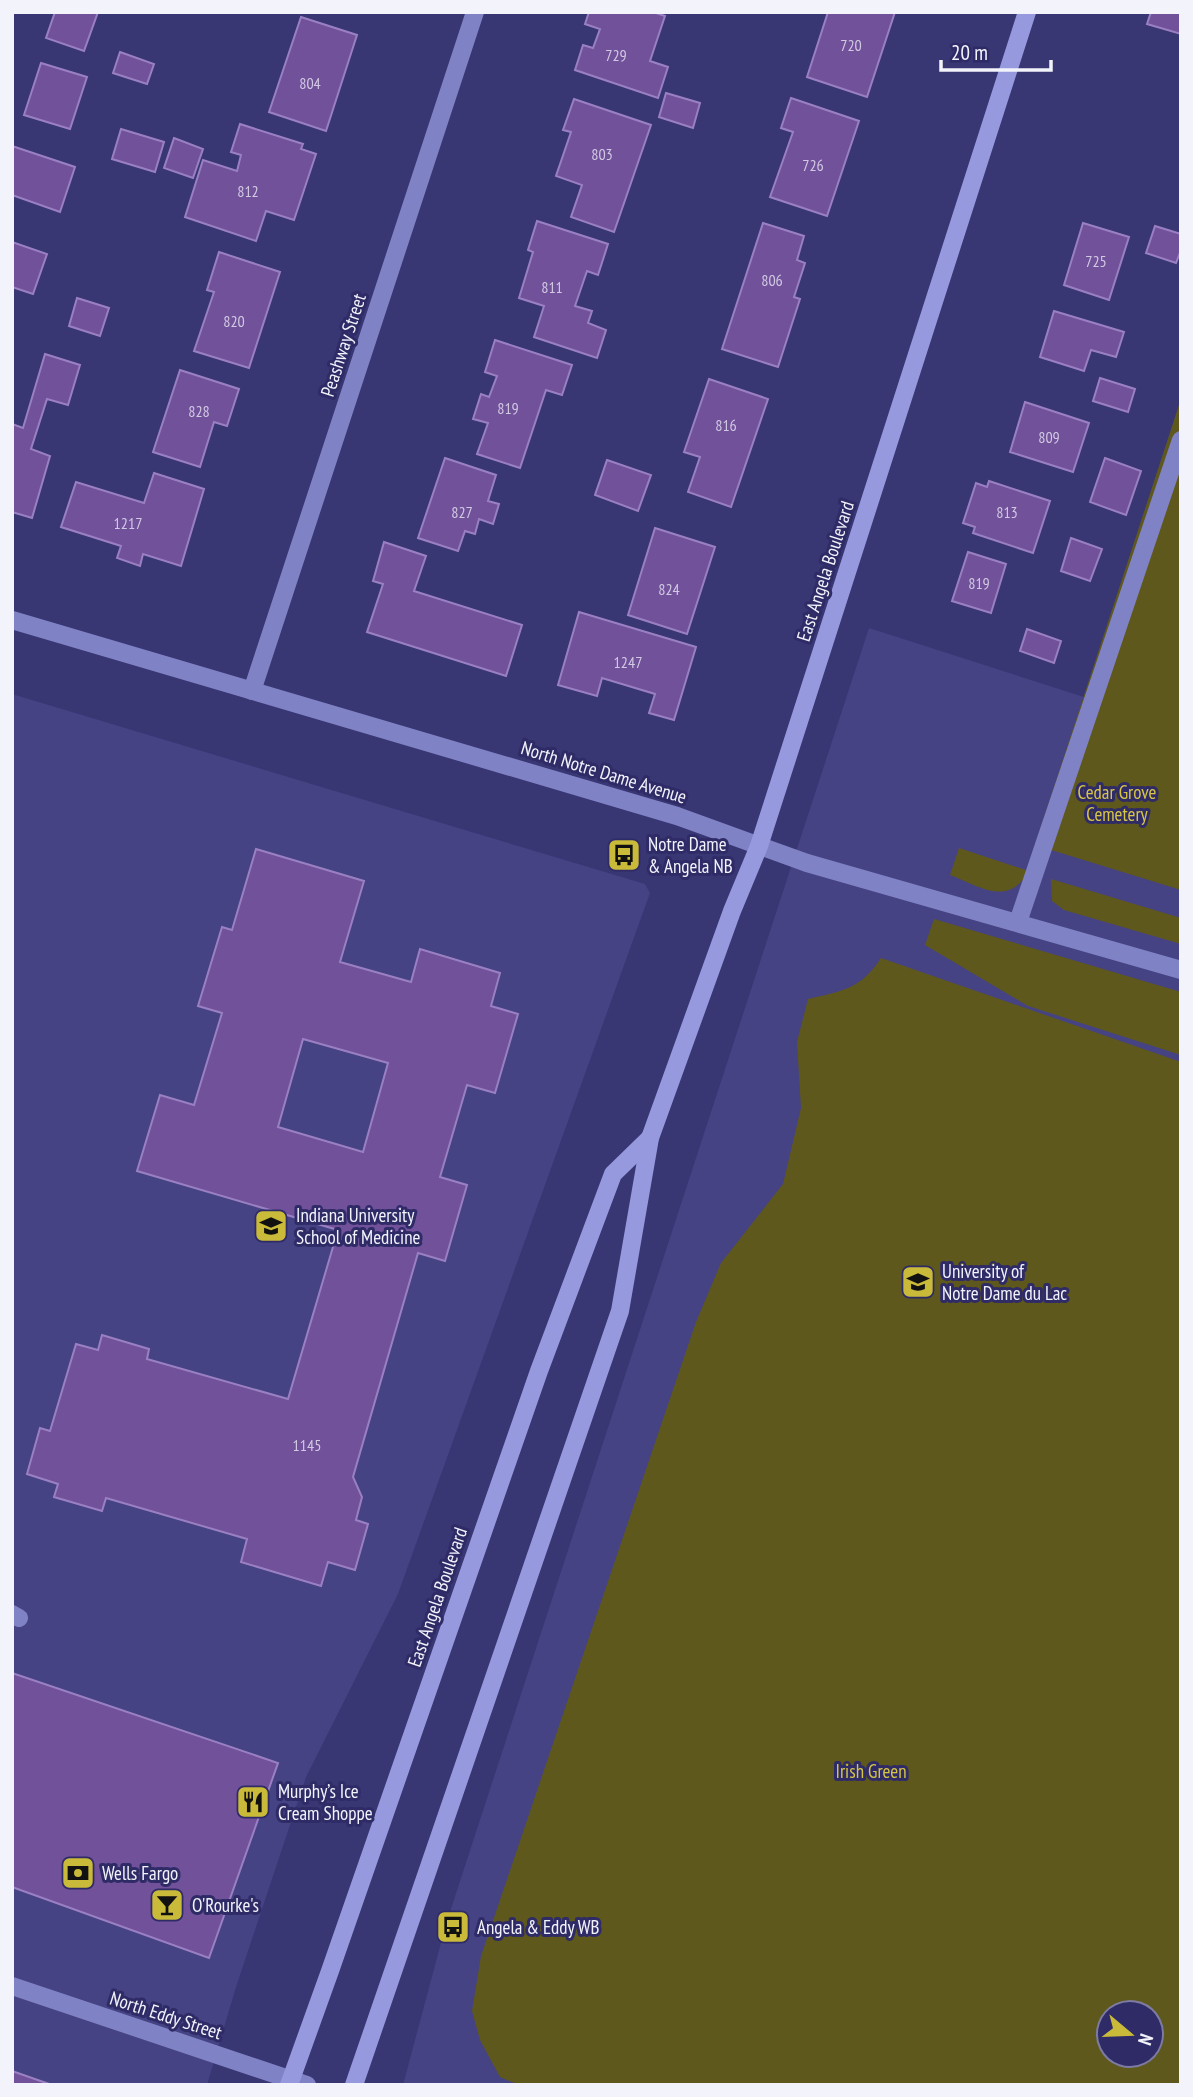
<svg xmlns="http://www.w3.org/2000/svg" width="1193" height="2097" viewBox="0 0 1193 2097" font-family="'PT Sans Narrow',sans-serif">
  <rect width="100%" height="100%" fill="#383673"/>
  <g fill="#454384" fill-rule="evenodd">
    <path d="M1181 399V2085H403L446 1924 869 628 1084 697ZM1109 2013H1151V2055H1109Z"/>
    <polygon points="12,694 645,884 650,893 398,1594 306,1777 236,1987 207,2085 12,2085"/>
  </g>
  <g fill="#5f581c" fill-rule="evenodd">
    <polygon points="1181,399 1181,890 1035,845"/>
    <path d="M959 848 1029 871C1008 908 979 886 950 875Z"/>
    <polygon points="1051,879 1181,918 1181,944 1064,910 1052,901"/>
    <polygon points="934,919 1181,992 1181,1055 1028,1006 925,945"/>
    <path d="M881 958 1181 1062V2085H519L500 2077 480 2040 472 2011 481 1956 696 1322 721 1263 783 1184 801 1108 797 1042 808 999C842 991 861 989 881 958ZM1151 2013V2055H1109V2013Z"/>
  </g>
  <g fill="#70519a" stroke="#9a80c3" stroke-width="2" fill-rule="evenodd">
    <polygon points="55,12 98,12 84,51 46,38"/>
    <polygon points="589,12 653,12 665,16 650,61 668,67 658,98 575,70 583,45 593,48 600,29 585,24"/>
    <polygon points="828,12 895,12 867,97 807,77"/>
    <polygon points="1151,12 1181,12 1181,34 1147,24"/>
    <polygon points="301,17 357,35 326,131 269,112"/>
    <polygon points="120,52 154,64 147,84 113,73"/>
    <polygon points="41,63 87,77 70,129 24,115"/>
    <polygon points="666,93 700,103 693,128 659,117"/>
    <polygon points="791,98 859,121 827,216 770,197 793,132 781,128"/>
    <polygon points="574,99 651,125 614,232 571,217 582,185 556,176 571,132 563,130"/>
    <polygon points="240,124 303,144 301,149 316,154 294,220 266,211 256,241 185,217 203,160 237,171 241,155 231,152"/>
    <polygon points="121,129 164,142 155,172 112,159"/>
    <polygon points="174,138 203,149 193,178 164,168"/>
    <polygon points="12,146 75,167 60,212 12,195"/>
    <polygon points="537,221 608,244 598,275 587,271 575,306 592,311 588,323 606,330 597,358 534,337 544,306 519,298 533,252 528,250"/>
    <polygon points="763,223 804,236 797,260 805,263 794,297 800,299 778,367 722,349"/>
    <polygon points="1083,223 1129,237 1109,300 1064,285"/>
    <polygon points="1155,226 1181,234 1181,250 1176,263 1146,253"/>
    <polygon points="12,242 47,254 33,294 12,287"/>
    <polygon points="219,252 280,272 249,368 194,351 214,292 207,290"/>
    <polygon points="77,298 109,308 100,336 69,326"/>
    <polygon points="1054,311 1124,332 1116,357 1091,350 1084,371 1040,357"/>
    <polygon points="495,340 572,365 562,395 546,390 520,468 477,454 488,423 473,419 481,394 489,397 497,376 485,372"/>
    <polygon points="45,354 80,365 68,405 47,399 31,449 50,456 32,518 12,512 12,424 23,428"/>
    <polygon points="180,370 239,389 227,426 214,422 200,467 153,452"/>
    <polygon points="1100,378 1135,389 1128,412 1093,401"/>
    <polygon points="709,379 768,399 731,507 688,492 700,457 684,452"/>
    <polygon points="1025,402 1089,423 1073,472 1010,452"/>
    <polygon points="445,458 496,475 488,501 499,504 493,524 479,519 475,534 465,531 458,551 418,538"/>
    <polygon points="1105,458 1141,471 1126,515 1090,502"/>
    <polygon points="607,460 651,475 638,511 595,495"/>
    <polygon points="154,473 204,489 181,566 143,554 140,566 117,558 121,546 61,527 76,482 144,503"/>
    <polygon points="989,481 1050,501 1033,553 973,533 975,527 963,523 976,483 987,487"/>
    <polygon points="655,528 715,547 687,634 628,615"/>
    <polygon points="1071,538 1102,549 1090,581 1061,571"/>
    <polygon points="384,542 426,556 414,591 522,625 506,676 367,632 383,584 373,581"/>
    <polygon points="968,552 1006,564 991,613 952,601"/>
    <polygon points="579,612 696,647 674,720 649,713 655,694 602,678 597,696 558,685"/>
    <polygon points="1027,629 1061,641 1054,663 1020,651"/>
    <path d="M256 849 364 881 340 962 411 982 420 949 500 973 491 1006 518 1014 495 1093 467 1085 440 1177 467 1185 445 1261 418 1253 353 1477 362 1497 356 1520 368 1524 355 1570 328 1562 321 1586 241 1562 247 1539 106 1498 102 1511 54 1497 58 1484 27 1474 40 1428 50 1431 76 1344 98 1350 102 1335 149 1349 147 1359 288 1399 338 1230 137 1171 160 1095 194 1105 222 1013 198 1006 222 927 232 930ZM303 1039 388 1063 363 1152 278 1127Z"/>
    <polygon points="12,1673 278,1763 209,1958 12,1887"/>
    <polygon points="12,2071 52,2085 12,2085"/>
  </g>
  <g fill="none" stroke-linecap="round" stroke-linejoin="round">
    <g stroke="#8082c6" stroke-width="18">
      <polyline points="12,620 677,816 807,863 1181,970"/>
      <polyline points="252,691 475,12"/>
      <polyline points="1018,922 1181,440"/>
      <polyline points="12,1614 19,1618"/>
      <polyline points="12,1986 307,2085"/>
    </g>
    <g stroke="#9799df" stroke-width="18">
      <polyline points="289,2085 330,1971 539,1371 613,1174 650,1138"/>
      <polyline points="354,2085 620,1311 650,1138 732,911 759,846 1027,12"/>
    </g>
  </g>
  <defs>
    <symbol id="bus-square" viewBox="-11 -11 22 22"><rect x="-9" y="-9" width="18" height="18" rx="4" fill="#caba39" stroke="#2f2b67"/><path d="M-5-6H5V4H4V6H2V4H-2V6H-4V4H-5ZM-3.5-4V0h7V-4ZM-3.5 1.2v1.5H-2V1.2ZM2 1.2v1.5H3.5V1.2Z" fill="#111"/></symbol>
    <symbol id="university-square" viewBox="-11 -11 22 22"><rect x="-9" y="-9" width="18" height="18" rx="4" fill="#caba39" stroke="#2f2b67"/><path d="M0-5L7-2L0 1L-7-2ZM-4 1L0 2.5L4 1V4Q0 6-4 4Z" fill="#111"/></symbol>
    <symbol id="restaurant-square" viewBox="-11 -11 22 22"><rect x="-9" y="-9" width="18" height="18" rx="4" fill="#caba39" stroke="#2f2b67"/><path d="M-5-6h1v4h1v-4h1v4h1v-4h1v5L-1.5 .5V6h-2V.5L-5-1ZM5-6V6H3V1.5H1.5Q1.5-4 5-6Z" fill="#111"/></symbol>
    <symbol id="bank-square" viewBox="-11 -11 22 22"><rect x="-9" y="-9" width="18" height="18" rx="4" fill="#caba39" stroke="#2f2b67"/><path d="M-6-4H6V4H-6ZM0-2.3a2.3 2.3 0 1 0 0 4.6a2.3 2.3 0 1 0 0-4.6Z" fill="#111"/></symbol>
    <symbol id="bar-square" viewBox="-11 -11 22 22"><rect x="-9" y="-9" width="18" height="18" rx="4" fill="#caba39" stroke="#2f2b67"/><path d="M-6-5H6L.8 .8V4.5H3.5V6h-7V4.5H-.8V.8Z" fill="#111"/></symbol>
  </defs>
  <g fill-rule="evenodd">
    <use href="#bus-square" x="605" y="836" width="38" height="38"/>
    <use href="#university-square" x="252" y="1207" width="38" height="38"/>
    <use href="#university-square" x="899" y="1263" width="38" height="38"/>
    <use href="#restaurant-square" x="234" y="1783" width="38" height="38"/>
    <use href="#bank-square" x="59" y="1854" width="38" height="38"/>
    <use href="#bar-square" x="148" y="1886" width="38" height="38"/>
    <use href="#bus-square" x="434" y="1908" width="38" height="38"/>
  </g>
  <g text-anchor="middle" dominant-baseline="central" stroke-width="6" stroke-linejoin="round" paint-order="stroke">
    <g font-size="16" fill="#d2cae3">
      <text x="851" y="45">720</text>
      <text x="616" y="55">729</text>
      <text x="310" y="83">804</text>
      <text x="602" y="154">803</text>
      <text x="813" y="165">726</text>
      <text x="248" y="191">812</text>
      <text x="1096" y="261">725</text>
      <text x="772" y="280">806</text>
      <text x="552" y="287">811</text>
      <text x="234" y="321">820</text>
      <text x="508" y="408">819</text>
      <text x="199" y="411">828</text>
      <text x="726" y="425">816</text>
      <text x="1049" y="437">809</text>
      <text x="462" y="512">827</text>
      <text x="1007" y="512">813</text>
      <text x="128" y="523">1217</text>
      <text x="979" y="583">819</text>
      <text x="669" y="589">824</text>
      <text x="628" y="662">1247</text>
      <text x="307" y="1445">1145</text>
    </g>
    <g font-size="19" fill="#f2f3fb" stroke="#2f2b67">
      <text transform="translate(343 345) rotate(-72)">Peashway Street</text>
      <text transform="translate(825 571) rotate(-72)">East Angela Boulevard</text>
      <text transform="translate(604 772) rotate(17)">North Notre Dame Avenue</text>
      <text transform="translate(437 1597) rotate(-71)">East Angela Boulevard</text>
      <text transform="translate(166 2015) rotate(18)">North Eddy Street</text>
    </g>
    <g font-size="19" fill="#d7c644" stroke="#2f2b67">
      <text x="1117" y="792">Cedar Grove<tspan x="1117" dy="22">Cemetery</tspan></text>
      <text x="871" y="1771">Irish Green</text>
    </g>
    <g font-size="19" fill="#f2f3fb" stroke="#2f2b67" text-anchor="start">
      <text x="648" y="844">Notre Dame<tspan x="648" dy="22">&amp; Angela NB</tspan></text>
      <text x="296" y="1215">Indiana University<tspan x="296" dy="22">School of Medicine</tspan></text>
      <text x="942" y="1271">University of<tspan x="942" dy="22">Notre Dame du Lac</tspan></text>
      <text x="278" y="1791">Murphy’s Ice<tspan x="278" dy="22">Cream Shoppe</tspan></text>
      <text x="102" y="1873">Wells Fargo</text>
      <text x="192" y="1905">O'Rourke's</text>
      <text x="477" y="1927">Angela &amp; Eddy WB</text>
    </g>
  </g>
  <rect width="1193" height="2097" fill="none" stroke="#f2f3fb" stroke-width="28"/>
  <g transform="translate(1130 2034) rotate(109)"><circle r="33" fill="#2f2b67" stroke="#7d7ba2" stroke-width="2"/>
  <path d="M0-5L12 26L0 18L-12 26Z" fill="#caba39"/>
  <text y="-10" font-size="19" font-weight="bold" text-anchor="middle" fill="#f2f3fb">N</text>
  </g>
  <path d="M941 60v10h110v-10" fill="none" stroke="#f2f3fb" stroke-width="3.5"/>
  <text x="951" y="60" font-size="21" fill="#f2f3fb" stroke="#2f2b67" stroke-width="5" paint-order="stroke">20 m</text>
</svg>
